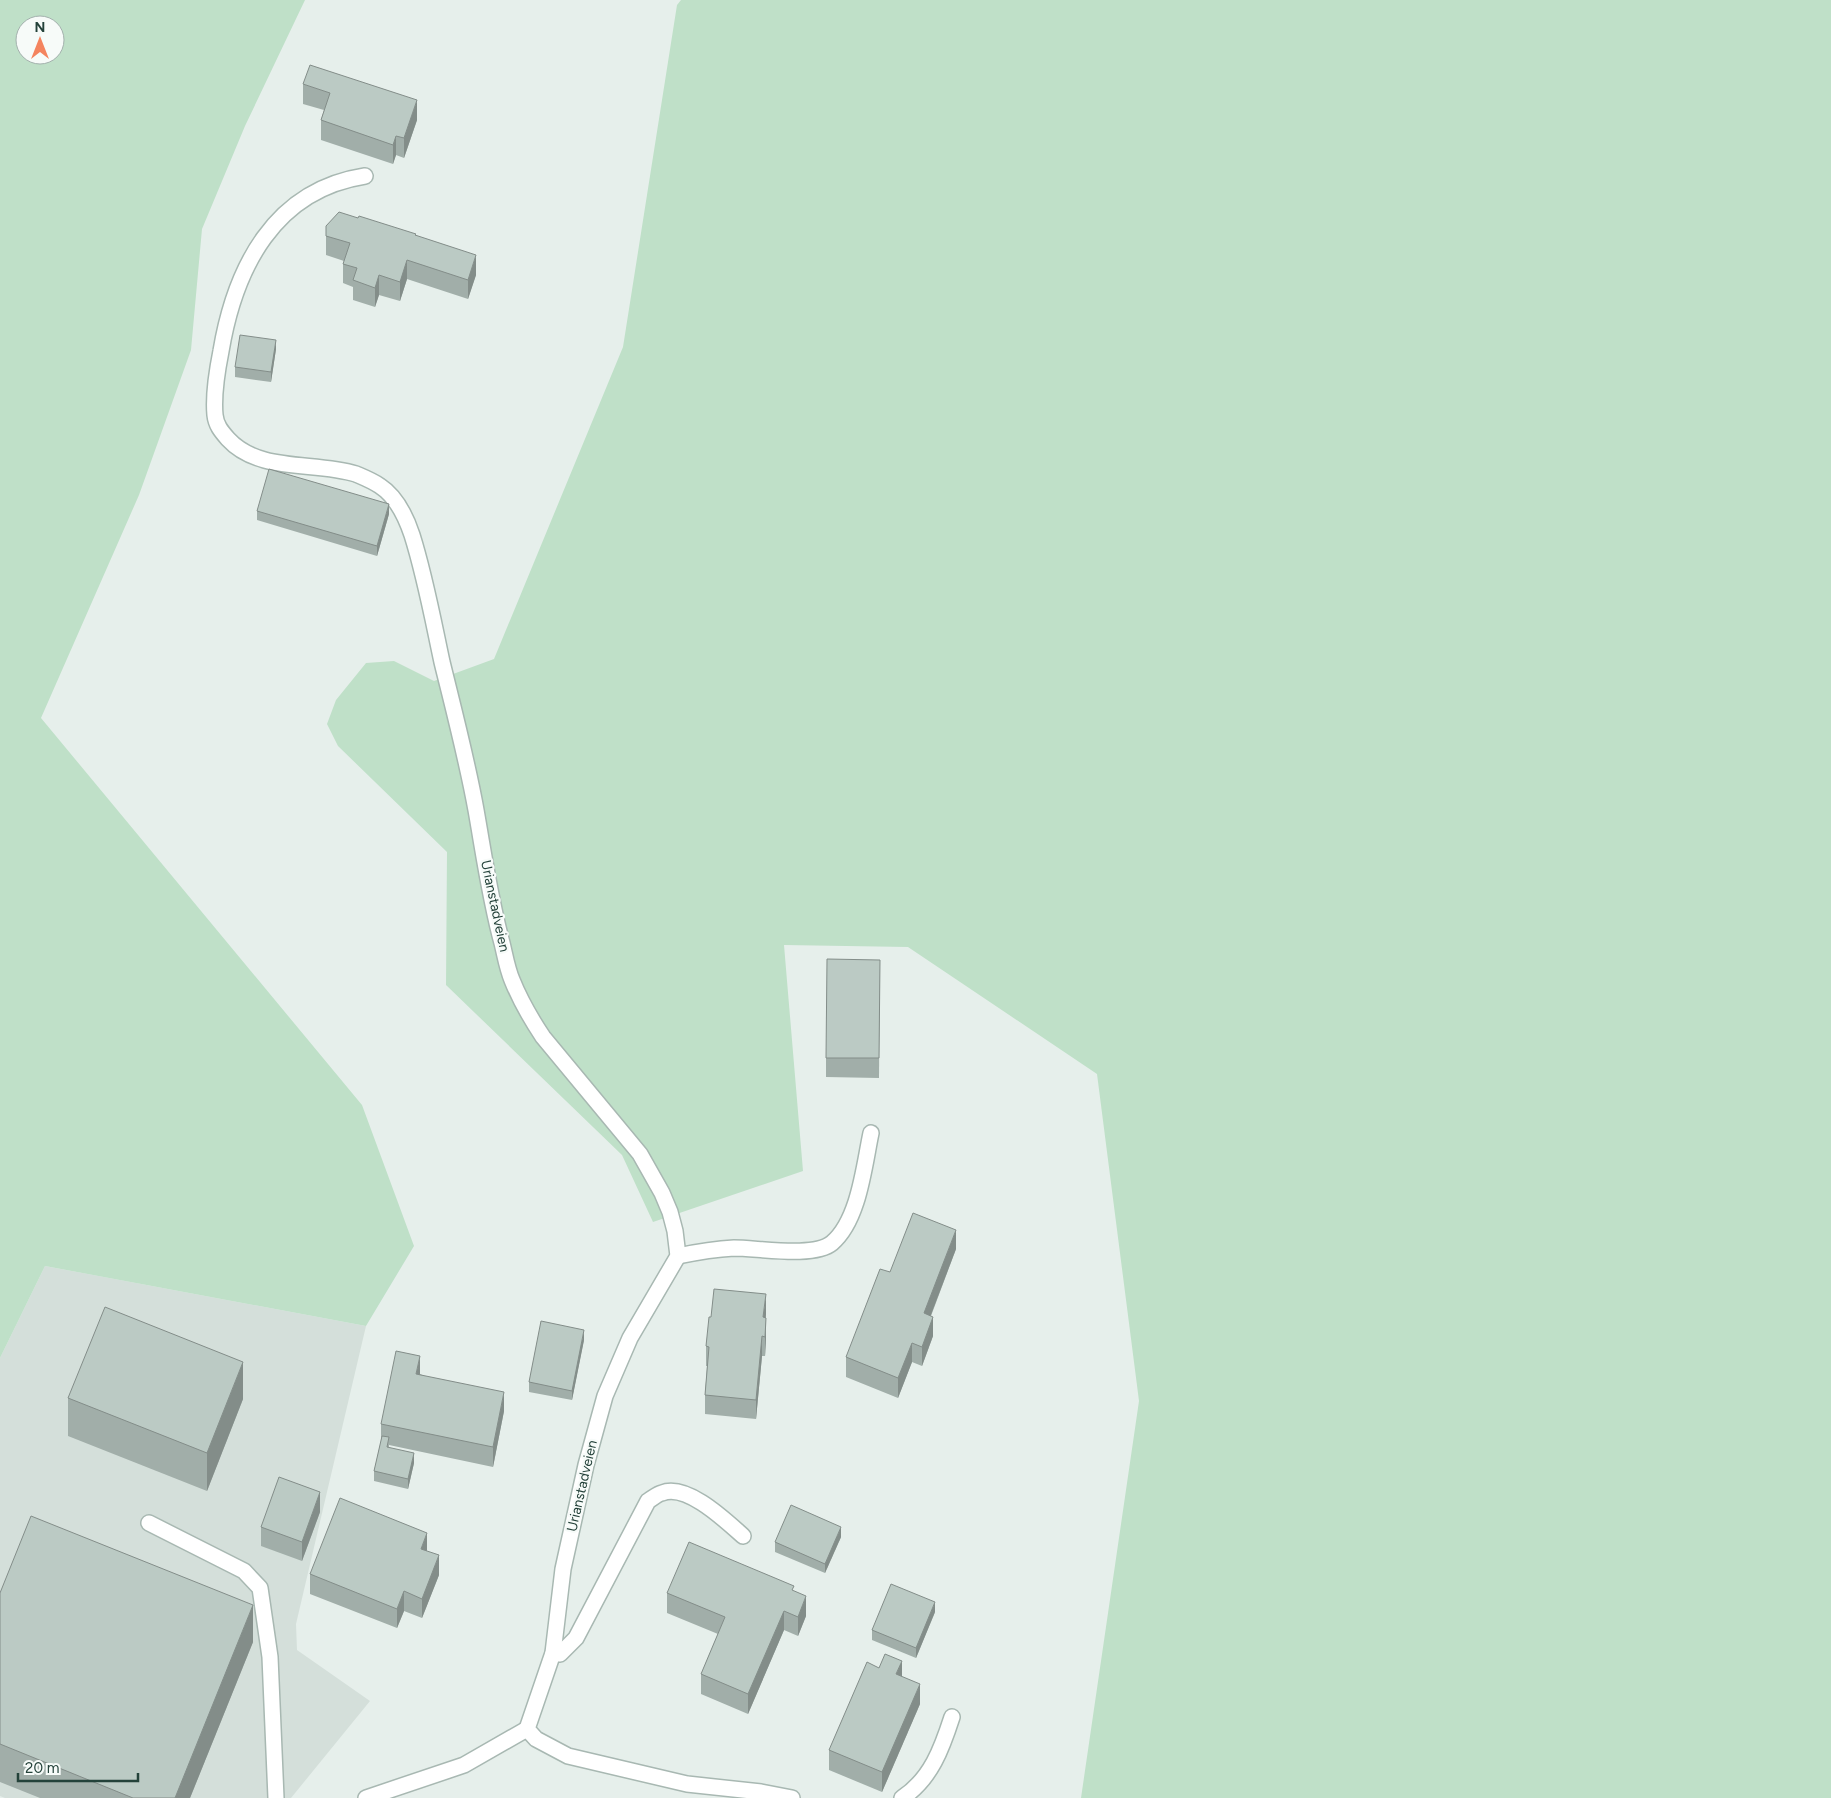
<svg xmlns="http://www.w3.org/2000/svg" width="1831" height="1798" viewBox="0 0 1831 1798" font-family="Figtree,sans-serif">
  <rect width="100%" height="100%" fill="#e6efeb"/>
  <polygon fill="#d4dfda" points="45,1266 366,1326 296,1624 297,1650 370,1701 291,1798 5,1798 0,1796 0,1358"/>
  <g fill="#bfe0c8" fill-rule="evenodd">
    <path d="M0 0H305L245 126 202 229 191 350 139 495 41 718 362 1105 414 1246 366 1326 45 1266 0 1358ZM25 25H55V55H25Z"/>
    <polygon points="681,0 1831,0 1831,1798 1081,1798 1139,1401 1097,1074 908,947 784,945 803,1171 653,1222 622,1155 446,985 447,852 338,746 327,724 336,700 366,663 394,661 434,681 494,659 623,347 677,5"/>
  </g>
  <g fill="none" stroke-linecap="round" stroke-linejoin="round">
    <defs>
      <g id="lane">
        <path d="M365 176C274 190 235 268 221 351 217 371 213 394 215 415 216 425 221 431 228 439 259 473 315 461 356 474 363 477 373 481 380 486 397 497 406 517 412 535 425 576 433 620 442 662 454 711 467 760 476 810 484 855 490 899 502 943 505 955 507 968 512 980 520 1000 531 1019 543 1037L640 1154 662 1193 670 1212 675 1231 678 1256 630 1338 605 1396 586 1465 563 1569 553 1653 527 1729 536 1739 568 1756 687 1784 761 1792 792 1798"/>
        <path d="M678 1256C697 1252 715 1249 734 1248 758 1248 814 1258 832 1243 859 1220 864 1166 871 1133"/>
        <polyline points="149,1523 244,1571 260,1588 270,1657 276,1798"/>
        <path d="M553 1653 560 1654 576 1638 648 1501C652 1499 657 1494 662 1493 687 1483 726 1521 743 1536"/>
        <path d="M902 1798C931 1779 942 1748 952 1717"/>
      </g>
      <polyline id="street" points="366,1798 464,1765 527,1729"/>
    </defs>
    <use href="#lane" stroke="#a8b8b2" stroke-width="18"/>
    <use href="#street" stroke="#a8b8b2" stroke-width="18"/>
    <use href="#lane" stroke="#fff" stroke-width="15"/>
    <use href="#street" stroke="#fff" stroke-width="15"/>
  </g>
  <g fill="#a1aea9">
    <polygon points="303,84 417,120 404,158 396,155 393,164 321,140 321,120 324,110 303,104"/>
    <polygon points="326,226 416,235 476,275 468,299 407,279 400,301 379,295 375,307 353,300 353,287 343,283 343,264 344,261 326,255"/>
    <polygon points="276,349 271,382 235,377 235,367"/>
    <polygon points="257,511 389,514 377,556 257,520"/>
    <polygon points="880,960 879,1078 826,1077 826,1058"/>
    <polygon points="956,1249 931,1316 933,1336 922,1366 912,1362 898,1398 846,1377 846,1357 890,1272"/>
    <polygon points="766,1314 766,1338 765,1356 762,1356 756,1419 705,1414 705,1395 707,1366 706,1366 706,1346 711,1317"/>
    <polygon points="584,1340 572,1400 529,1392 529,1382"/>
    <polygon points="420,1374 504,1411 493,1467 389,1445 389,1447 414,1463 408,1489 374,1481 374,1471 381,1441 381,1424"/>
    <polygon points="68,1398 243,1399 207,1491 68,1436"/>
    <polygon points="320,1512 302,1561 261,1546 261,1527"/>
    <polygon points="841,1537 825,1573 775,1552 775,1542"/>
    <polygon points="427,1551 439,1575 422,1618 404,1611 397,1628 310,1594 310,1574"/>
    <polygon points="794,1591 806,1616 798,1636 784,1630 748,1714 701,1694 701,1674 718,1634 667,1613 667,1593"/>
    <polygon points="0,1593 253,1642 190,1798 40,1798 0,1782"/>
    <polygon points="935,1612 916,1658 872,1640 872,1630"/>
    <polygon points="902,1677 920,1704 882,1792 829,1770 829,1750"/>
  </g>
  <g fill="#838d89">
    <polygon points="417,100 417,120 404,158 404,138"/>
    <polygon points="396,136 396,155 393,164 393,145"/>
    <polygon points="476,255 476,275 468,299 468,280"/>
    <polygon points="407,260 407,279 400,301 400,282"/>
    <polygon points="379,275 379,295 375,307 375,288"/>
    <polygon points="276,340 276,349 271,382 271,372"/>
    <polygon points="389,504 389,514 377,556 377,546"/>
    <polygon points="956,1230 956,1249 924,1333 924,1313"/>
    <polygon points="766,1294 766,1314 763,1337 763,1317"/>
    <polygon points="933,1317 933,1336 922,1366 922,1347"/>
    <polygon points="766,1318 766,1338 765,1356 765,1337"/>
    <polygon points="584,1330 584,1340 572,1400 572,1391"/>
    <polygon points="762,1336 762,1356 756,1419 756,1400"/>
    <polygon points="912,1343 912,1362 898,1398 898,1378"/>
    <polygon points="420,1356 420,1376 416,1374"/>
    <polygon points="243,1362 243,1399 207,1491 207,1453"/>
    <polygon points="504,1392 504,1411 493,1467 493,1447"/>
    <polygon points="414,1453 414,1463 408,1489 408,1479"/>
    <polygon points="320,1492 320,1512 302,1561 302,1542"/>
    <polygon points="841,1527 841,1537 825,1573 825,1564"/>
    <polygon points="427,1533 427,1552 421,1549"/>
    <polygon points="439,1555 439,1575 422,1618 422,1599"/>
    <polygon points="404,1591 404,1611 397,1628 397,1609"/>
    <polygon points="806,1596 806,1616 798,1636 798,1617"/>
    <polygon points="935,1602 935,1612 916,1658 916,1648"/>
    <polygon points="253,1605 253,1642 190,1798 175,1798"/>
    <polygon points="784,1611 784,1630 748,1714 748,1694"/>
    <polygon points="902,1661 902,1680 896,1674"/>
    <polygon points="920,1684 920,1704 882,1792 882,1772"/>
  </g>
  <g fill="#bbcac4" stroke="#838d89">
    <polygon points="310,65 417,100 404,138 396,136 393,145 321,120 330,93 303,84"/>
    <polygon points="339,212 358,218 359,216 416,234 415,235 476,255 468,280 407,260 400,282 379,275 375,288 353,280 357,268 343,264 350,243 326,236 326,226"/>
    <polygon points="240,335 276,340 271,372 235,367"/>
    <polygon points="269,469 389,504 377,546 257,511"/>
    <polygon points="827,959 880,960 879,1058 826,1058"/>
    <polygon points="913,1213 956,1230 924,1313 933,1317 922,1347 912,1343 898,1378 846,1357 880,1269 890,1272"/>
    <polygon points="714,1289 766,1294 763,1317 766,1318 765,1337 762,1336 756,1400 705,1395 709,1347 706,1346 709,1317 711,1317"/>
    <polygon points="105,1307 243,1362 207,1453 68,1398"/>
    <polygon points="541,1321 584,1330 572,1391 529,1382"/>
    <polygon points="396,1351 420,1356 416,1374 504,1392 493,1447 381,1424"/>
    <polygon points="382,1436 389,1437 387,1447 414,1453 408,1479 374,1471"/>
    <polygon points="279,1477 320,1492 302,1542 261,1527"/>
    <polygon points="340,1498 427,1533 421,1549 439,1555 422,1599 404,1591 397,1609 310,1574"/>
    <polygon points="791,1505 841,1527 825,1564 775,1542"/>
    <polygon points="31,1516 253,1605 175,1798 133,1798 0,1744 0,1593"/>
    <polygon points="689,1542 794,1586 792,1590 806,1596 798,1617 784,1611 748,1694 701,1674 725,1617 667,1593"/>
    <polygon points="891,1584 935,1602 916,1648 872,1630"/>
    <polygon points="885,1654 902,1661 896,1674 920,1684 882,1772 829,1750 867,1662 879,1668"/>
  </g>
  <g text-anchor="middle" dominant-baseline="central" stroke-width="4.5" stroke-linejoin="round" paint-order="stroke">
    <g font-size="14" fill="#24423a" stroke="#f7fbf9">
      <text transform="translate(495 906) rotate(78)">Urianstadveien</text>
      <text transform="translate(582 1486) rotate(-77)">Urianstadveien</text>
    </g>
  </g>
  <g transform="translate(40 40)"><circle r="24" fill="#f7fbf9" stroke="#a3b1ad"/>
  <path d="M0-4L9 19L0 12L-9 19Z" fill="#f4845f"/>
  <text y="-8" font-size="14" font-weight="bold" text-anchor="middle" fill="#24423a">N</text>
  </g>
  <path d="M18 1773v8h120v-8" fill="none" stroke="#24423a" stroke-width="2.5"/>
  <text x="25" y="1773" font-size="15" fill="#24423a" stroke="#f7fbf9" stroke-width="4" paint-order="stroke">20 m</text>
</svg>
